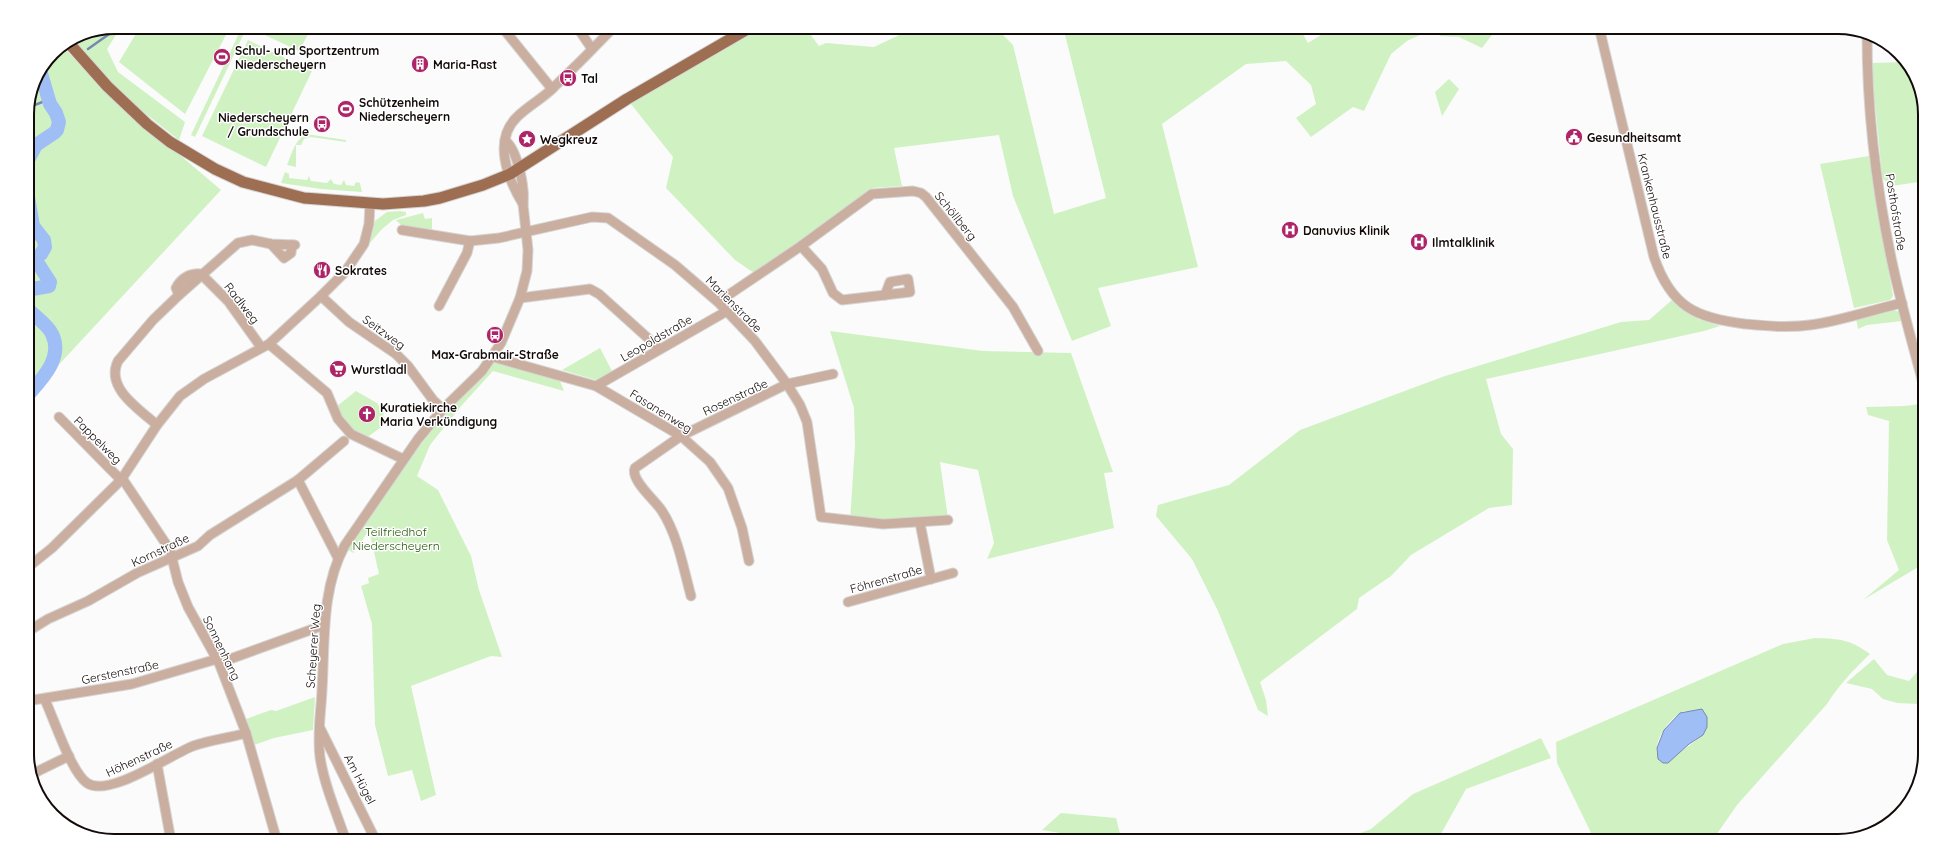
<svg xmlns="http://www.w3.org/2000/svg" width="1952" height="868" viewBox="0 0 1952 868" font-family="Quicksand,sans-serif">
  <rect width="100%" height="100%" fill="#fbfbfb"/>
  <g fill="#d0f2c3" fill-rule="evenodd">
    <polygon points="114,27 121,27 107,49 118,72 185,122 179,140 136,106 112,83 73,39 81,34"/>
    <polygon points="140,27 230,27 185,114 119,62"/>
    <polygon points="242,27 247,27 195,137 191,135"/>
    <polygon points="255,27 312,27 299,51 254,30"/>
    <polygon points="751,27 805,27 819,46 826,43 874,47 916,27 995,27 1013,45 1054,214 1106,198 1063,27 1299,27 1308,43 1334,27 1498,27 1482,48 1459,37 1440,36 1439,32 1422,34 1407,41 1391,54 1364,111 1353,107 1311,137 1296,118 1316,104 1311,85 1286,61 1246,64 1162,124 1198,267 1098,288 1111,326 1072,341 1013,196 999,135 894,148 902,186 873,188 754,273 735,260 666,188 673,157 627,99"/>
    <polygon points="248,40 312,71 266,167 202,136"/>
    <path d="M62 46 108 94 221 190 27 399V109C34 83 39 62 62 46Z"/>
    <polygon points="1906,62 1910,65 1925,109 1925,181 1892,186 1883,179 1882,174 1871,63"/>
    <polygon points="1449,79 1459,89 1442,116 1435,92"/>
    <path d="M306 134 346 140V142L311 137 304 139 301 145H296V167L287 165C292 153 295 140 306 134Z"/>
    <polygon points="1869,156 1893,296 1890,300 1854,308 1820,164"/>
    <polygon points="285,172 289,174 289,178 307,180 309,176 311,181 327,183 331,179 334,184 341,185 344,180 346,185 354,186 356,182 360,183 362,192 321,189 281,183"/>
    <polygon points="400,211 406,212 406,215 393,220 382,229 363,251 372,234 375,221 387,212"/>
    <polygon points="423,213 425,219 432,218 432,230 402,226 396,220"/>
    <polygon points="1672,300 1698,319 1720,326 1704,331 1486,379 1501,434 1513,449 1512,505 1489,508 1411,555 1391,576 1359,598 1357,609 1260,682 1266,700 1268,716 1258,710 1218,611 1192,559 1156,516 1158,505 1229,485 1300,430 1445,376 1621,322 1649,320"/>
    <polygon points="1894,310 1899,312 1902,321 1867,325 1858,329 1856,318"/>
    <polygon points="830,331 983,351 1071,353 1113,472 1104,473 1114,528 987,559 994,543 978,470 940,462 948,518 921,521 850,520 855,446 854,408"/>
    <polygon points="600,348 612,371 596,380 562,370"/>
    <polygon points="492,360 516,365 560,381 564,391 493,371 462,405 430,445 417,476 438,490 471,556 479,590 502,657 491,656 411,686 436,795 421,801 412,770 388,776 375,725 372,624 361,586 369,583 368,578 379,574 369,530 354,553 348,550 350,544 419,446"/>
    <polygon points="356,391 377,403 384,413 383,415 385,418 389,416 392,419 365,439 348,429 336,407"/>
    <polygon points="1921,404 1925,426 1925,563 1863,600 1899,570 1887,540 1889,421 1868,415 1866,407 1904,406"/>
    <path d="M1815 638C1840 639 1849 639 1870 654 1853 670 1839 685 1827 704L1737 805 1712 841H1709L1698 833 1689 841H1595L1557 763 1556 742 1783 644ZM1684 711C1693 712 1701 709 1707 717L1703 735 1683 750 1658 759C1652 741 1668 719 1684 711Z"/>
    <polygon points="1874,659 1887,675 1909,681 1925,663 1925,711 1919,704 1897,703 1883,699 1872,689 1846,683"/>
    <polygon points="315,697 313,730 274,738 254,745 246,719 271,710 276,711"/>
    <polygon points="1541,738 1551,758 1466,789 1437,841 1339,841 1371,829 1413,794"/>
    <polygon points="1061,813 1116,818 1122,841 1108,841 1042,830"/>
  </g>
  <polygon fill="#a0bef6" stroke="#7688af" points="1702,709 1707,717 1707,727 1703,735 1689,744 1668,763 1663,763 1658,759 1657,748 1664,730 1680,713"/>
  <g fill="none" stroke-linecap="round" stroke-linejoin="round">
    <g stroke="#7688af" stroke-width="2.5">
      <polyline points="88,49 119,27"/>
      <polyline points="27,108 50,99"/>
    </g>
    <g stroke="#a0bef6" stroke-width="14">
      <polyline points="27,162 36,145 54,133 57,130 59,122 56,113 50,104 40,70"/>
      <polyline points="27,191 33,226 44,240 45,247 41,254 37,257 37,262 50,282 49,286 27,290"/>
      <path d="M27 306 29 310C36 317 48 325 52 334 64 358 41 380 27 396"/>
    </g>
    <defs>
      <g id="minor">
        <polyline points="502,27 552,89"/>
        <polyline points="577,27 592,49"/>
        <path d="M1599 27 1654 257C1671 307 1696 318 1745 324 1767 326 1788 328 1810 325 1841 321 1871 310 1902 303"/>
        <path d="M1867 33C1867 109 1876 187 1892 262 1901 305 1914 348 1925 391"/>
        <path d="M523 204C507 178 493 140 517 117 528 106 542 99 553 88 574 68 594 48 614 27"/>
        <polyline points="402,230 470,241 499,238 592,217 608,218 675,265 718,302 755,341 787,384 800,405 807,422 821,517 883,524 948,520"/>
        <polyline points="271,244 284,258 291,253 292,245"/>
        <polyline points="801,246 822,269 833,293 842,300 885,295"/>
        <path d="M201 274C190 273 181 278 176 288L179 295 238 243 252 240 271 244 295 245"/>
        <polyline points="203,276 228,301 261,347"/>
        <polygon points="908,279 910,292 885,295 890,282"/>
        <polyline points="321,296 349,322 396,354 408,366 433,400 443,409"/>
        <polyline points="520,298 590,289 599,294 660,349"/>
        <polyline points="718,302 801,246 872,194 913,191 921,193 926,197 1013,307 1038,351"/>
        <polyline points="439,306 467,253 470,241"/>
        <polyline points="269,344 327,393 338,419 351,434 403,459"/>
        <polyline points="493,357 596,386 681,436 710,462 728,488 742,528 749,561"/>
        <polyline points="596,386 727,311"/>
        <polyline points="59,417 121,480"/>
        <path d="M157 425C139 409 105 388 118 361L153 320 179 295"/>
        <polyline points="122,478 170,550 178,582 188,607 219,663 246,733 277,841"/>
        <polyline points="920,523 931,579"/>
        <polyline points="338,558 298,480 344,441"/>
        <polyline points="27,568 52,548 121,480 157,425 180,396 204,379 269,344 321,296 345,272 364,244 369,224 370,203"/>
        <path d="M691 596C683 567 678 536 662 511 655 500 630 480 635 468L681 436 787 384 833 374"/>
        <polyline points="848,602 953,573"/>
        <polyline points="27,632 48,619 88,601 137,573 198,546 210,535 298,480"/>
        <polyline points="219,663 324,625"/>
        <path d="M45 700C54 719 71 772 87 783 109 798 170 755 193 746 210 740 229 738 246 733"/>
        <polyline points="27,701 132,684 217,659"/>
        <polyline points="320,728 376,841"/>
        <polyline points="157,764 171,841"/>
        <polyline points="32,774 69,756"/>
        <path d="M346 841C337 814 324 785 320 757 317 735 321 712 322 690 325 641 321 589 345 545L418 439 443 409 482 371 501 343 520 298 527 271 528 250 523 204C525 188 518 152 506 141"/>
      </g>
      <polyline id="major" points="68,42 107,86 147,124 170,142 215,169 243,182 304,198 383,204 424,201 440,198 483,185 510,174 627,99 751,27"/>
    </defs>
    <use href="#minor" stroke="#d6d5d4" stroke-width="11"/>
    <use href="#major" stroke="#d6d5d4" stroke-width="13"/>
    <use href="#minor" stroke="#caafa0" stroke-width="9"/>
    <use href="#major" stroke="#9e6e53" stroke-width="11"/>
  </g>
  <defs>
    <symbol id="stadium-disc" viewBox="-11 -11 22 22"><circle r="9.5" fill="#ad2467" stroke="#fff"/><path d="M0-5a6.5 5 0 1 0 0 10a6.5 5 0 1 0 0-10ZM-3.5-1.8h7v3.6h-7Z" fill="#fff"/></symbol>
    <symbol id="building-disc" viewBox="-11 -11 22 22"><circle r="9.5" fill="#ad2467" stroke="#fff"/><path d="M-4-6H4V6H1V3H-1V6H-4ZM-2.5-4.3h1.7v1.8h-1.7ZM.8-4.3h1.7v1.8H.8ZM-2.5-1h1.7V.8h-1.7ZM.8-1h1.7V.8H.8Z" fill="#fff"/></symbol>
    <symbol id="bus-disc" viewBox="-11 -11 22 22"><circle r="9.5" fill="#ad2467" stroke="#fff"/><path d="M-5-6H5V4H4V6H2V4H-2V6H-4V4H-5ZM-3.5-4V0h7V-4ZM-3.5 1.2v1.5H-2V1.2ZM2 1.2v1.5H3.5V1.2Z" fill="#fff"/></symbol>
    <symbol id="civic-disc" viewBox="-11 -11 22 22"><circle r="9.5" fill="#ad2467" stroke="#fff"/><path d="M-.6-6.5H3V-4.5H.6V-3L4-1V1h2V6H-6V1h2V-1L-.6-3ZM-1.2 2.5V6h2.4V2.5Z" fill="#fff"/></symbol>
    <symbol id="sight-disc" viewBox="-11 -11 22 22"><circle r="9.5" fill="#ad2467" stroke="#fff"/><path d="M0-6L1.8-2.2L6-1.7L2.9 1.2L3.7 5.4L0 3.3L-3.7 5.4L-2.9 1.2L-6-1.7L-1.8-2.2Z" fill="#fff"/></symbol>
    <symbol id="hospital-disc" viewBox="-11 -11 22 22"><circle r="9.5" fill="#ad2467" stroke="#fff"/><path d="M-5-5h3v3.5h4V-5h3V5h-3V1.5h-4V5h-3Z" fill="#fff"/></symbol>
    <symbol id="restaurant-disc" viewBox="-11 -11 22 22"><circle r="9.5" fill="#ad2467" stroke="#fff"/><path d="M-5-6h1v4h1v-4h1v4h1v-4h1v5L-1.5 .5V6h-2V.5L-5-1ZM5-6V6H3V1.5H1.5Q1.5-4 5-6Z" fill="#fff"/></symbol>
    <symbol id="supermarket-disc" viewBox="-11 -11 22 22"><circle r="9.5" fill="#ad2467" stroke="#fff"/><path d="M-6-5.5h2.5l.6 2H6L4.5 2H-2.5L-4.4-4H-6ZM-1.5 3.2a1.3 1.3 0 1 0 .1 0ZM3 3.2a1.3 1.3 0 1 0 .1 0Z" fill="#fff"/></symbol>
    <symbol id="church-disc" viewBox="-11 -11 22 22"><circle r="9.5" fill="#ad2467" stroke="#fff"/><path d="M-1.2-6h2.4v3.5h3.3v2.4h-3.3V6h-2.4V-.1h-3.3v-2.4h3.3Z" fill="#fff"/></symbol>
  </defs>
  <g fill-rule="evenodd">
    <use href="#stadium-disc" x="212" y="47" width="20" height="20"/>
    <use href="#building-disc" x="410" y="54" width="20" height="20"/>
    <use href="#bus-disc" x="558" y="68" width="20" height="20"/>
    <use href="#stadium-disc" x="336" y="99" width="20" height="20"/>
    <use href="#bus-disc" x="312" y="114" width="20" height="20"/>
    <use href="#civic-disc" x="1564" y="127" width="20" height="20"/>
    <use href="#sight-disc" x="517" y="129" width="20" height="20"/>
    <use href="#hospital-disc" x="1280" y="220" width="20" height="20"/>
    <use href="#hospital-disc" x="1409" y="232" width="20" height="20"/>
    <use href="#restaurant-disc" x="312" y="260" width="20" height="20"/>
    <use href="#bus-disc" x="485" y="325" width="20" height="20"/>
    <use href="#supermarket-disc" x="328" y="359" width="20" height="20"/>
    <use href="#church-disc" x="357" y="404" width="20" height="20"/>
  </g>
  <g text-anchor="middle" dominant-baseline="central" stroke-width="3" stroke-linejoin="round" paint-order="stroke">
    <g font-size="12" font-weight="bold" fill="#130b09" stroke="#fff" text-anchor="start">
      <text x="235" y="50">Schul- und Sportzentrum<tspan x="235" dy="14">Niederscheyern</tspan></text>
      <text x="433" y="64">Maria-Rast</text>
      <text x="581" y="78">Tal</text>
      <text x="359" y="102">Schützenheim<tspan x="359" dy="14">Niederscheyern</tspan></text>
      <text x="309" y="117" text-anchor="end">Niederscheyern<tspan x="309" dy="14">/ Grundschule</tspan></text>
      <text x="1587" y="137">Gesundheitsamt</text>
      <text x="540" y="139">Wegkreuz</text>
      <text x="1303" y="230">Danuvius Klinik</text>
      <text x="1432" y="242">Ilmtalklinik</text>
      <text x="335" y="270">Sokrates</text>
      <text x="495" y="354" text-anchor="middle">Max-Grabmair-Straße</text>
      <text x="351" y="369">Wurstladl</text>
      <text x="380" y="407">Kuratiekirche<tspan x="380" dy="14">Maria Verkündigung</tspan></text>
    </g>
    <g font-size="12" fill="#130b09" stroke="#fff">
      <text transform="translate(1655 206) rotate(76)">Krankenhausstraße</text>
      <text transform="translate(1896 212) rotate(81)">Posthofstraße</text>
      <text transform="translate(956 216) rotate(51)">Schöllberg</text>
      <text transform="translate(242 303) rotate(52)">Radlweg</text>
      <text transform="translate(734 304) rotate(45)">Marienstraße</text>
      <text transform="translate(384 332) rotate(36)">Seitzweg</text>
      <text transform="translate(656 338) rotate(-30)">Leopoldstraße</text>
      <text transform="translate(735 397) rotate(-25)">Rosenstraße</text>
      <text transform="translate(661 411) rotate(32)">Fasanenweg</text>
      <text transform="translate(98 440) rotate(45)">Pappelweg</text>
      <text transform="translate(160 550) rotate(-25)">Kornstraße</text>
      <text transform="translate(886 579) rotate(-16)">Föhrenstraße</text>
      <text transform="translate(313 646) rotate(-86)">Scheyerer Weg</text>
      <text transform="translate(222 648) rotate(64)">Sonnenhang</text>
      <text transform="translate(120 672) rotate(-12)">Gerstenstraße</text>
      <text transform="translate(139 758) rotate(-25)">Höhenstraße</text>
      <text transform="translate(360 779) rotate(63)">Am Hügel</text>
    </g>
    <g font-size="12" fill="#225306" stroke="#fff">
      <text x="396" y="531">Teilfriedhof<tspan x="396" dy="14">Niederscheyern</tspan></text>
    </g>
  </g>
  <path d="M0 0H1952V868H0ZM114 34H1838A80 80 0 0 1 1918 114V754A80 80 0 0 1 1838 834H114A80 80 0 0 1 34 754V114A80 80 0 0 1 114 34Z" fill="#fff" fill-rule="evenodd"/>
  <path fill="none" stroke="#130b09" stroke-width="2" d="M114 34H1838A80 80 0 0 1 1918 114V754A80 80 0 0 1 1838 834H114A80 80 0 0 1 34 754V114A80 80 0 0 1 114 34Z"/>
</svg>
